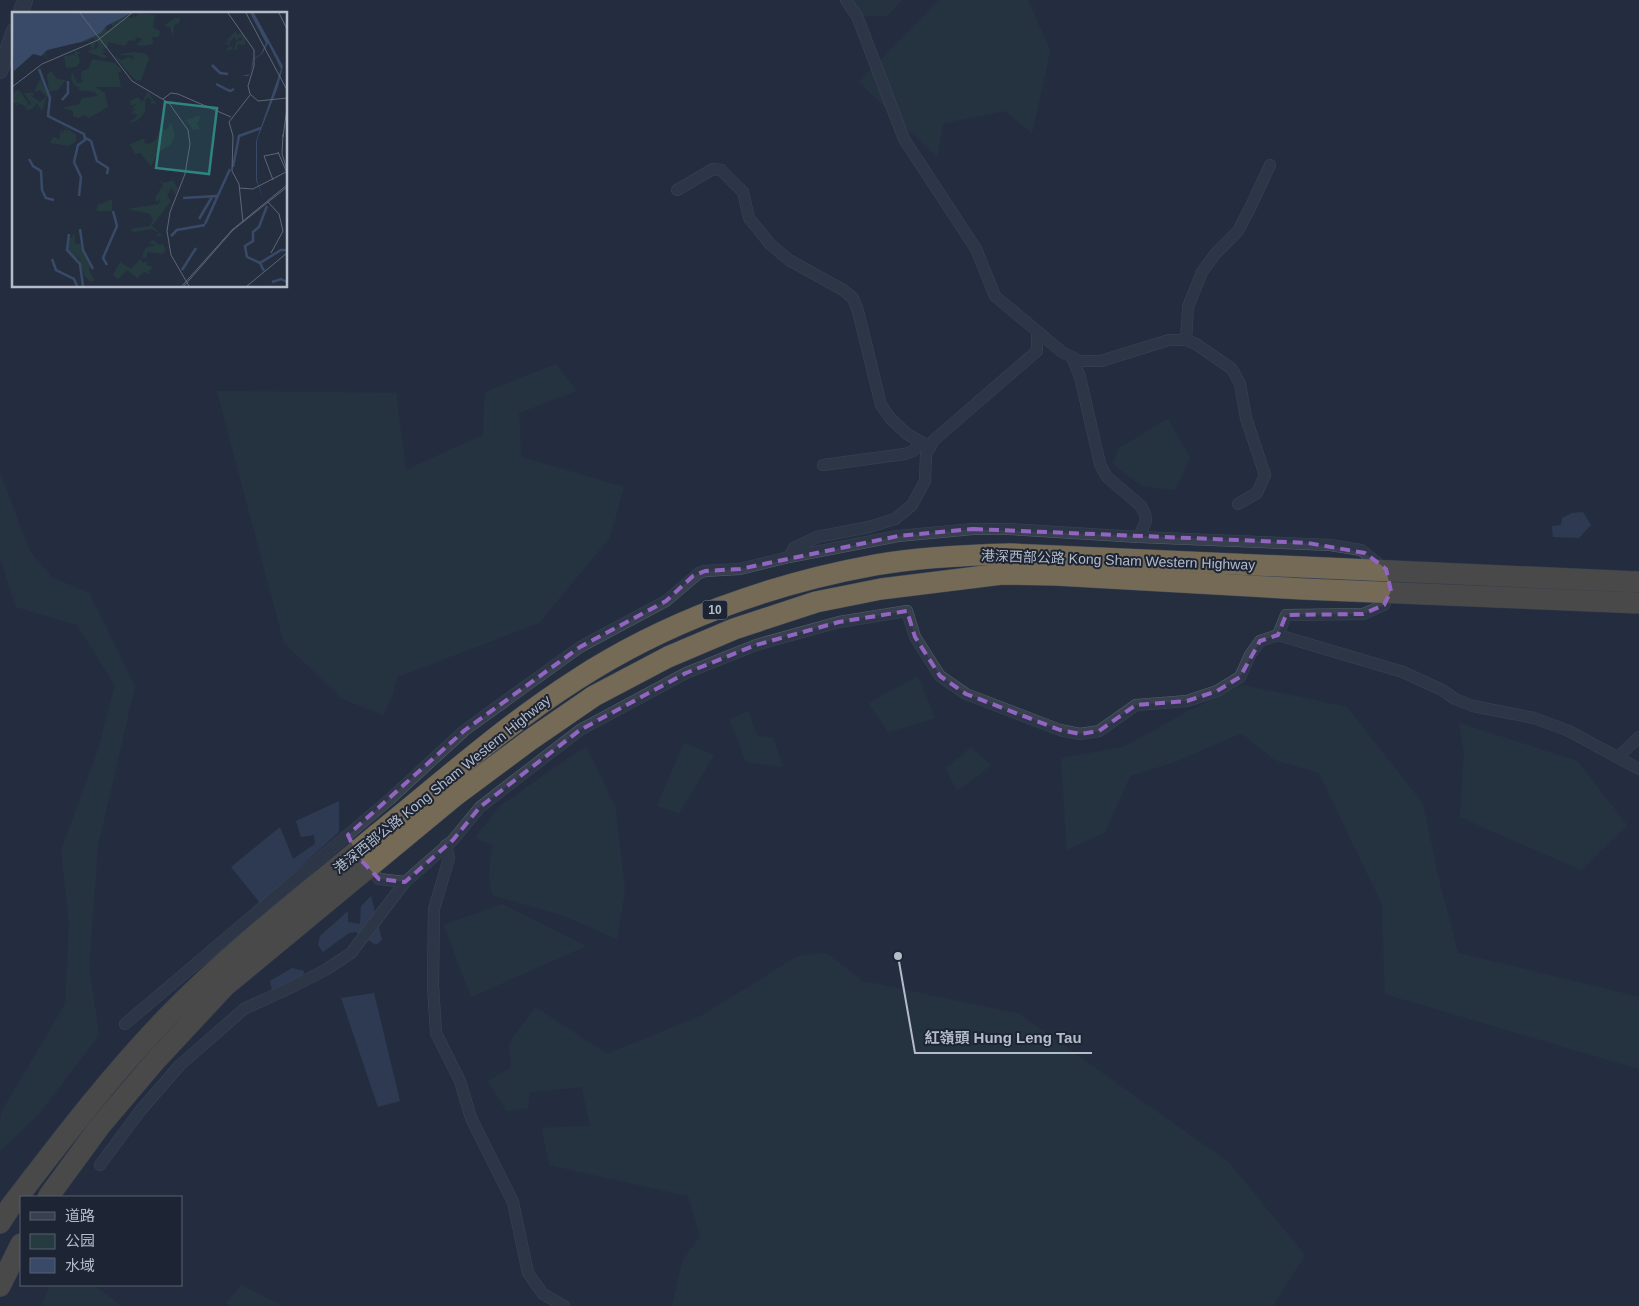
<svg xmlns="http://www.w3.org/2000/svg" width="1639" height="1306" viewBox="0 0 1639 1306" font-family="Arial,'Noto Sans SC',sans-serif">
  <rect width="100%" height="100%" fill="#242e3f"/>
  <g fill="#263b40">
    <polygon points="854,0 902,0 887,16 864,16"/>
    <polygon points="939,0 1028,0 1050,51 1032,133 1005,111 943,123 937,157 859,82"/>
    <polygon points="556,364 576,391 519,413 521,457 624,487 610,537 539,623 397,677 393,694 383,715 343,699 284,643 217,391 396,393 406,470 483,435 485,392"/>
    <polygon points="1168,419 1190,458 1175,490 1142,486 1113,464 1118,449"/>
    <polygon points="0,473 30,552 53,578 89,593 135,686 98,845 89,966 99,1035 37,1116 0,1151 0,1121 2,1111 65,1004 69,924 61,851 98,750 115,685 77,625 16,607 0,558"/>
    <polygon points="918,676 935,718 888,732 869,703"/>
    <polygon points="1242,685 1347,707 1423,804 1438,876 1458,953 1639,997 1639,1069 1385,994 1382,904 1319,773 1275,760 1241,733 1177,761 1130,776 1105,832 1067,850 1061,758 1124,747 1183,714"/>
    <polygon points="748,711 757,736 773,738 783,767 746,762 730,720"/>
    <polygon points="1459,723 1577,761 1627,825 1581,870 1460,817 1464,752"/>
    <polygon points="684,743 714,755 679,813 657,806"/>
    <polygon points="586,746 615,806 625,890 617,939 565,916 492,895 489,874 492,844 475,838 500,806"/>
    <polygon points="971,747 991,765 957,791 946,769"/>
    <polygon points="502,904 586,946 471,997 444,925"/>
    <polygon points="826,953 863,981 1019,1014 1228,1162 1305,1255 1273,1306 672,1306 683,1260 700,1236 688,1196 549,1165 542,1128 590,1126 582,1087 530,1092 528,1108 507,1111 488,1082 511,1067 509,1044 535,1007 607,1054 703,1015 798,956"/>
    <polygon points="50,1285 94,1285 121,1306 41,1306"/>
    <polygon points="241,1285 282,1306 231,1306 226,1303"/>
  </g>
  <g fill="#394a68">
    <polygon points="1583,512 1591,525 1579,538 1553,537 1552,526 1561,525 1562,518 1572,513"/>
    <polygon points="339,801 339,832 260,903 231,867 280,827 293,859 315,844 314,835 301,837 296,821"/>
    <polygon points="371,896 382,940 376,945 356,932 349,933 323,952 318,945 320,936 348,911 348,922 360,924 361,906"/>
    <polygon points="292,968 304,971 301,987 272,990 270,981"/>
    <polygon points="374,993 400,1101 378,1107 341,998"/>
  </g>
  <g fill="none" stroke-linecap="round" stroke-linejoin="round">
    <defs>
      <g id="minor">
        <polyline points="846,0 857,16 904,139 976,249 995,296 1062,352 1080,361 1101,361 1169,340 1186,340 1196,344 1232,369 1240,384 1246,418 1265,475 1257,493 1238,504"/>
        <polyline points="677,190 713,169 721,170 743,192 749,218 770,244 789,260 843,290 853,298 858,311 881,405 891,419 907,434 930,447"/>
        <polyline points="1186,340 1188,307 1202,272 1216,253 1238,231 1251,206 1270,165"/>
        <polyline points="1072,357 1080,377 1100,464 1107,477 1141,506 1145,514 1146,521 1139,537"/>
        <polyline points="823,465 905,454 913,451 922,442"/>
        <polyline points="789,557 794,548 817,537 869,527 895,519 912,505 925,481 926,454 934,440 1037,351 1037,333"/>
        <polyline points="1278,635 1286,615 1363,614 1384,605 1391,591 1390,589"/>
        <polyline points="1618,757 1639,737"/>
        <polyline points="446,845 449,858 434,909 433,985 436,1033 460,1081 471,1118 513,1202 528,1273 543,1294 564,1306"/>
        <polyline points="365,865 379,879 405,882"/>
        <polyline points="125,1024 390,799 465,730 580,647 666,601 699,573 705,571 740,569 789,557 898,536 973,529 1009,529 1139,537 1330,545 1361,550 1385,569"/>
        <polyline points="100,1165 140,1111 180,1065 244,1009 296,985 327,969 351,953 405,882 453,840 480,807 580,730 686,673 756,645 839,622 907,611 915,637 940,676 966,694 1060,730 1080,734 1099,731 1136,705 1187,701 1217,691 1240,677 1250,655 1260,641 1278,635 1403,672 1442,690 1455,699 1473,706 1534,718 1569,731 1639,769"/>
      </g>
      <g id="tertiary">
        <polyline points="20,14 25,0"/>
        <polyline points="0,71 14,31"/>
      </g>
      <g id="motorway">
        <polyline points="0,1223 11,1206"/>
        <polyline points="0,1286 21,1244"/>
      </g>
    </defs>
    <use href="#minor" stroke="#565e6c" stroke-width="12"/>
    <use href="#tertiary" stroke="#565e6c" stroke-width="16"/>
    <use href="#motorway" stroke="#434b59" stroke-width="22"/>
    <use href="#minor" stroke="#38404f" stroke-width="11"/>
    <use href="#tertiary" stroke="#38404f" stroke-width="15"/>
    <use href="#motorway" stroke="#756a55" stroke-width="21"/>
    <defs>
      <g id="motorway-bridge">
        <polyline points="48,1197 100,1126 156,1060 225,986 456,795 530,740 594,696 668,657 734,629 816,602 881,589 1002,574 1056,575 1303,589 1639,603"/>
        <path d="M11 1206C63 1138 114 1071 173 1011 236 947 307 893 375 836 441 783 504 726 576 680 665 622 770 584 875 565 920 557 965 555 1011 554L1639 582"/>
      </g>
    </defs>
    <use href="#motorway-bridge" stroke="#434b59" stroke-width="22" stroke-linecap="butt"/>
    <use href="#motorway-bridge" stroke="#756a55" stroke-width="21"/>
  </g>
  <path d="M0 0H1639V1306H0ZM973 529 1308 543 1365 553 1386 569 1391 591 1384 605 1363 614 1286 615 1278 635 1260 641 1240 677 1217 691 1187 701 1136 705 1099 731 1080 734 1060 730 966 694 940 676 915 637 907 611 839 622 756 645 686 673 580 730 480 807 453 840 405 882 379 879 358 857 348 835 465 730 580 647 666 601 693 576 705 571 740 569 898 536Z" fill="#242e3f" fill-opacity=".55" fill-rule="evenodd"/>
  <path fill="none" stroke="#9265c3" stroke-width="4" stroke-dasharray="10 6" stroke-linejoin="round" d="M973 529 1308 543 1365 553 1386 569 1391 591 1384 605 1363 614 1286 615 1278 635 1260 641 1240 677 1217 691 1187 701 1136 705 1099 731 1080 734 1060 730 966 694 940 676 915 637 907 611 839 622 756 645 686 673 580 730 480 807 453 840 405 882 379 879 358 857 348 835 465 730 580 647 666 601 693 576 705 571 740 569 898 536Z"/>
  <g text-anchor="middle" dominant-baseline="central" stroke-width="4" stroke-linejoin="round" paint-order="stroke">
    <rect fill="#1d2534" stroke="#878e9c" stroke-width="1" x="702.5" y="600.5" width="25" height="19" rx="4"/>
    <g font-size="12" font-weight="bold" fill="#b4bbc9">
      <text x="715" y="610">10</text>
    </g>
    <g font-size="14" fill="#b4bbc9" stroke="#1d2534">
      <text transform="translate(1118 560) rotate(2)">港深西部公路 Kong Sham Western Highway</text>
      <text transform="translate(442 784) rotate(-39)">港深西部公路 Kong Sham Western Highway</text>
    </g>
  </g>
  <g transform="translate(12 12)">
    <rect width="275" height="275" fill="#242e3f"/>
    <path d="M108 1H115L113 5 121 6V1L124 6 126 1 143 3 141 16 148 19 147 25H140L141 32 131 34 124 33 131 27 124 25 123 29 117 28 113 34 96 30V35L90 38 94 39 90 41 96 45 91 46 76 40 80 36 78 32 84 30 81 38 86 35 85 29 81 26 73 30 38 34 47 35 31 40 34 42 36 49 33 43 24 42 0 15 95 11 94 19 101 15 98 10ZM163 6H168L167 11 162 13 161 25 158 15 152 14ZM224 19 225 23 228 21 233 25V33L226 32 225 38H222L224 30 230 28V25L224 28 222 25 217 32 221 37 214 39 218 34 213 31 217 30 218 26 217 28 212 31ZM63 39 70 41 66 42 68 50 64 55 54 56 52 44 62 43ZM121 40 135 42 137 47 129 68 124 69 101 43 109 48 117 45 122 48 120 43H105ZM80 47 103 51 110 59 106 61 109 75H83L93 81 96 95 77 106 73 103 66 106 61 104V99L50 96 67 92 70 86 86 84 83 80 65 78 68 76 62 73 59 66 60 60 65 71H70L69 60 77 56ZM39 59 45 67 54 68 46 78 34 80 37 82V87L28 78 22 80 29 65 31 75 30 64 34 73 32 75 37 79 35 63ZM6 77 16 90 15 96 9 92 0 95 7 91H0V82ZM136 80 144 92 138 91 140 88 136 85 133 88V100L125 109 117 111 126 103 119 101 124 96 119 98 125 91 119 94 118 89 126 85 130 90ZM21 81 22 84 18 83 28 90 35 84 30 99 25 91 20 97 14 98 17 92 20 93 12 81ZM188 103 187 110H184L188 117 181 118 174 108ZM159 110 163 123 159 132 146 141 139 154 128 141 123 142 118 132 133 126 132 131 137 132 144 128 148 116 154 118ZM48 111 64 123V129L57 134 38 131 41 125 47 127 50 116V122L52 118 57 119ZM147 168 152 171 161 168 166 177 163 183 160 176 155 183 159 189 140 214 150 223 145 225 147 221 140 217 122 220 118 217 138 214 141 207 138 202 115 197 147 192 148 187 145 190 143 186 151 173ZM100 187V199H84L86 193ZM63 221V232H68L79 252 77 258 82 268 79 270 73 265 66 244 65 248 59 245 55 238 57 228ZM141 228 147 233 151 232 154 238 151 242 135 240V245L130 246 133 236 143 233 137 231ZM128 247 131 251 136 249 134 253 141 255 136 260 139 263 132 260 125 266 115 258 106 267 101 263 108 250 119 257Z" fill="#263b40"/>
    <path d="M0 1H120L94 14 89 21 69 30 70 33 69 30 35 38 29 44 21 42 2 59ZM238 1H242L271 54 266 75 245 128V168L252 189 244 168V129L269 57 256 31 250 42 241 48V52L238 62 236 64H230L238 62 241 47 249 42 254 31Z" fill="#394a68"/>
    <path fill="none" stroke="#394a68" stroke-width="2.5" d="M200 53 208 61 216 62M27 57 38 86 36 104 72 122 73 128 66 133 62 150 69 165 67 184M204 72 218 79 222 77M50 88 56 81V69M72 125 79 129 85 149 96 156 95 162M17 147 21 154 29 159 30 178 34 186 42 188M221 155 227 124 249 116M171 186 205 184M187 207 200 185M193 212 218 157M68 217 71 238 81 257M57 222 55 238 68 252 71 274M159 224 165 218 193 213M40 247 44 258 62 267 65 274M248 251 269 238H275M95 253 91 246 105 214 101 199M170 258 184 236M252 259 248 251 235 245 233 234 241 229V220L247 215 255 194M260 270 269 267 275 270"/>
    <path fill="none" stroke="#5e6676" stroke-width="1" d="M68 1 120 69 157 91 176 118 178 132 173 162 158 200 155 219 159 243 177 274M216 1 242 38V54L236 74 238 82 246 89 275 86M234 1 275 78M267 1 275 17M0 75 30 52 86 28 120 1M151 87 159 81 166 82 219 105M271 122 270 142 275 158M271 125 275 96M266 140 275 161M261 168 252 144 267 141M227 176 241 177 274 160M256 190 267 202 271 219 259 241M231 210 227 172 220 159 221 124 217 110 238 83M170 274 220 218 275 173M172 274 221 218 275 175M235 274 275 241"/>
    <path fill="#308480" fill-opacity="0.15" stroke="#308480" stroke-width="2.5" d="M153 90 205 96 197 162 144 156Z"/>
    <rect width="275" height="275" fill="none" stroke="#b4bbc9" stroke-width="2.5"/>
  </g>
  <path fill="none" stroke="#b4bbc9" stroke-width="2" d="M898 956L915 1053H1092"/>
  <circle fill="#b4bbc9" stroke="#1d2534" stroke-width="2" cx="898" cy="956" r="5"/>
  <g font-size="15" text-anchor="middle" font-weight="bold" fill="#b4bbc9" stroke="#1d2534" stroke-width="4" stroke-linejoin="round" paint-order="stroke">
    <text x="1003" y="1043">紅嶺頭 Hung Leng Tau</text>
  </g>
  <rect x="20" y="1196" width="162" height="90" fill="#1d2534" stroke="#596170"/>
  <rect x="30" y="1212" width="25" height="8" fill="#38404f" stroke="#596170"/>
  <text x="65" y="1221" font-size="15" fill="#b4bbc9">道路</text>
  <rect x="30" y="1234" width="25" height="15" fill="#263b40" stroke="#596170"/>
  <text x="65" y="1246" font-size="15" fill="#b4bbc9">公园</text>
  <rect x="30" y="1258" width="25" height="15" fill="#394a68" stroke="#596170"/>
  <text x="65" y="1271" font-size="15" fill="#b4bbc9">水域</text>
</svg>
